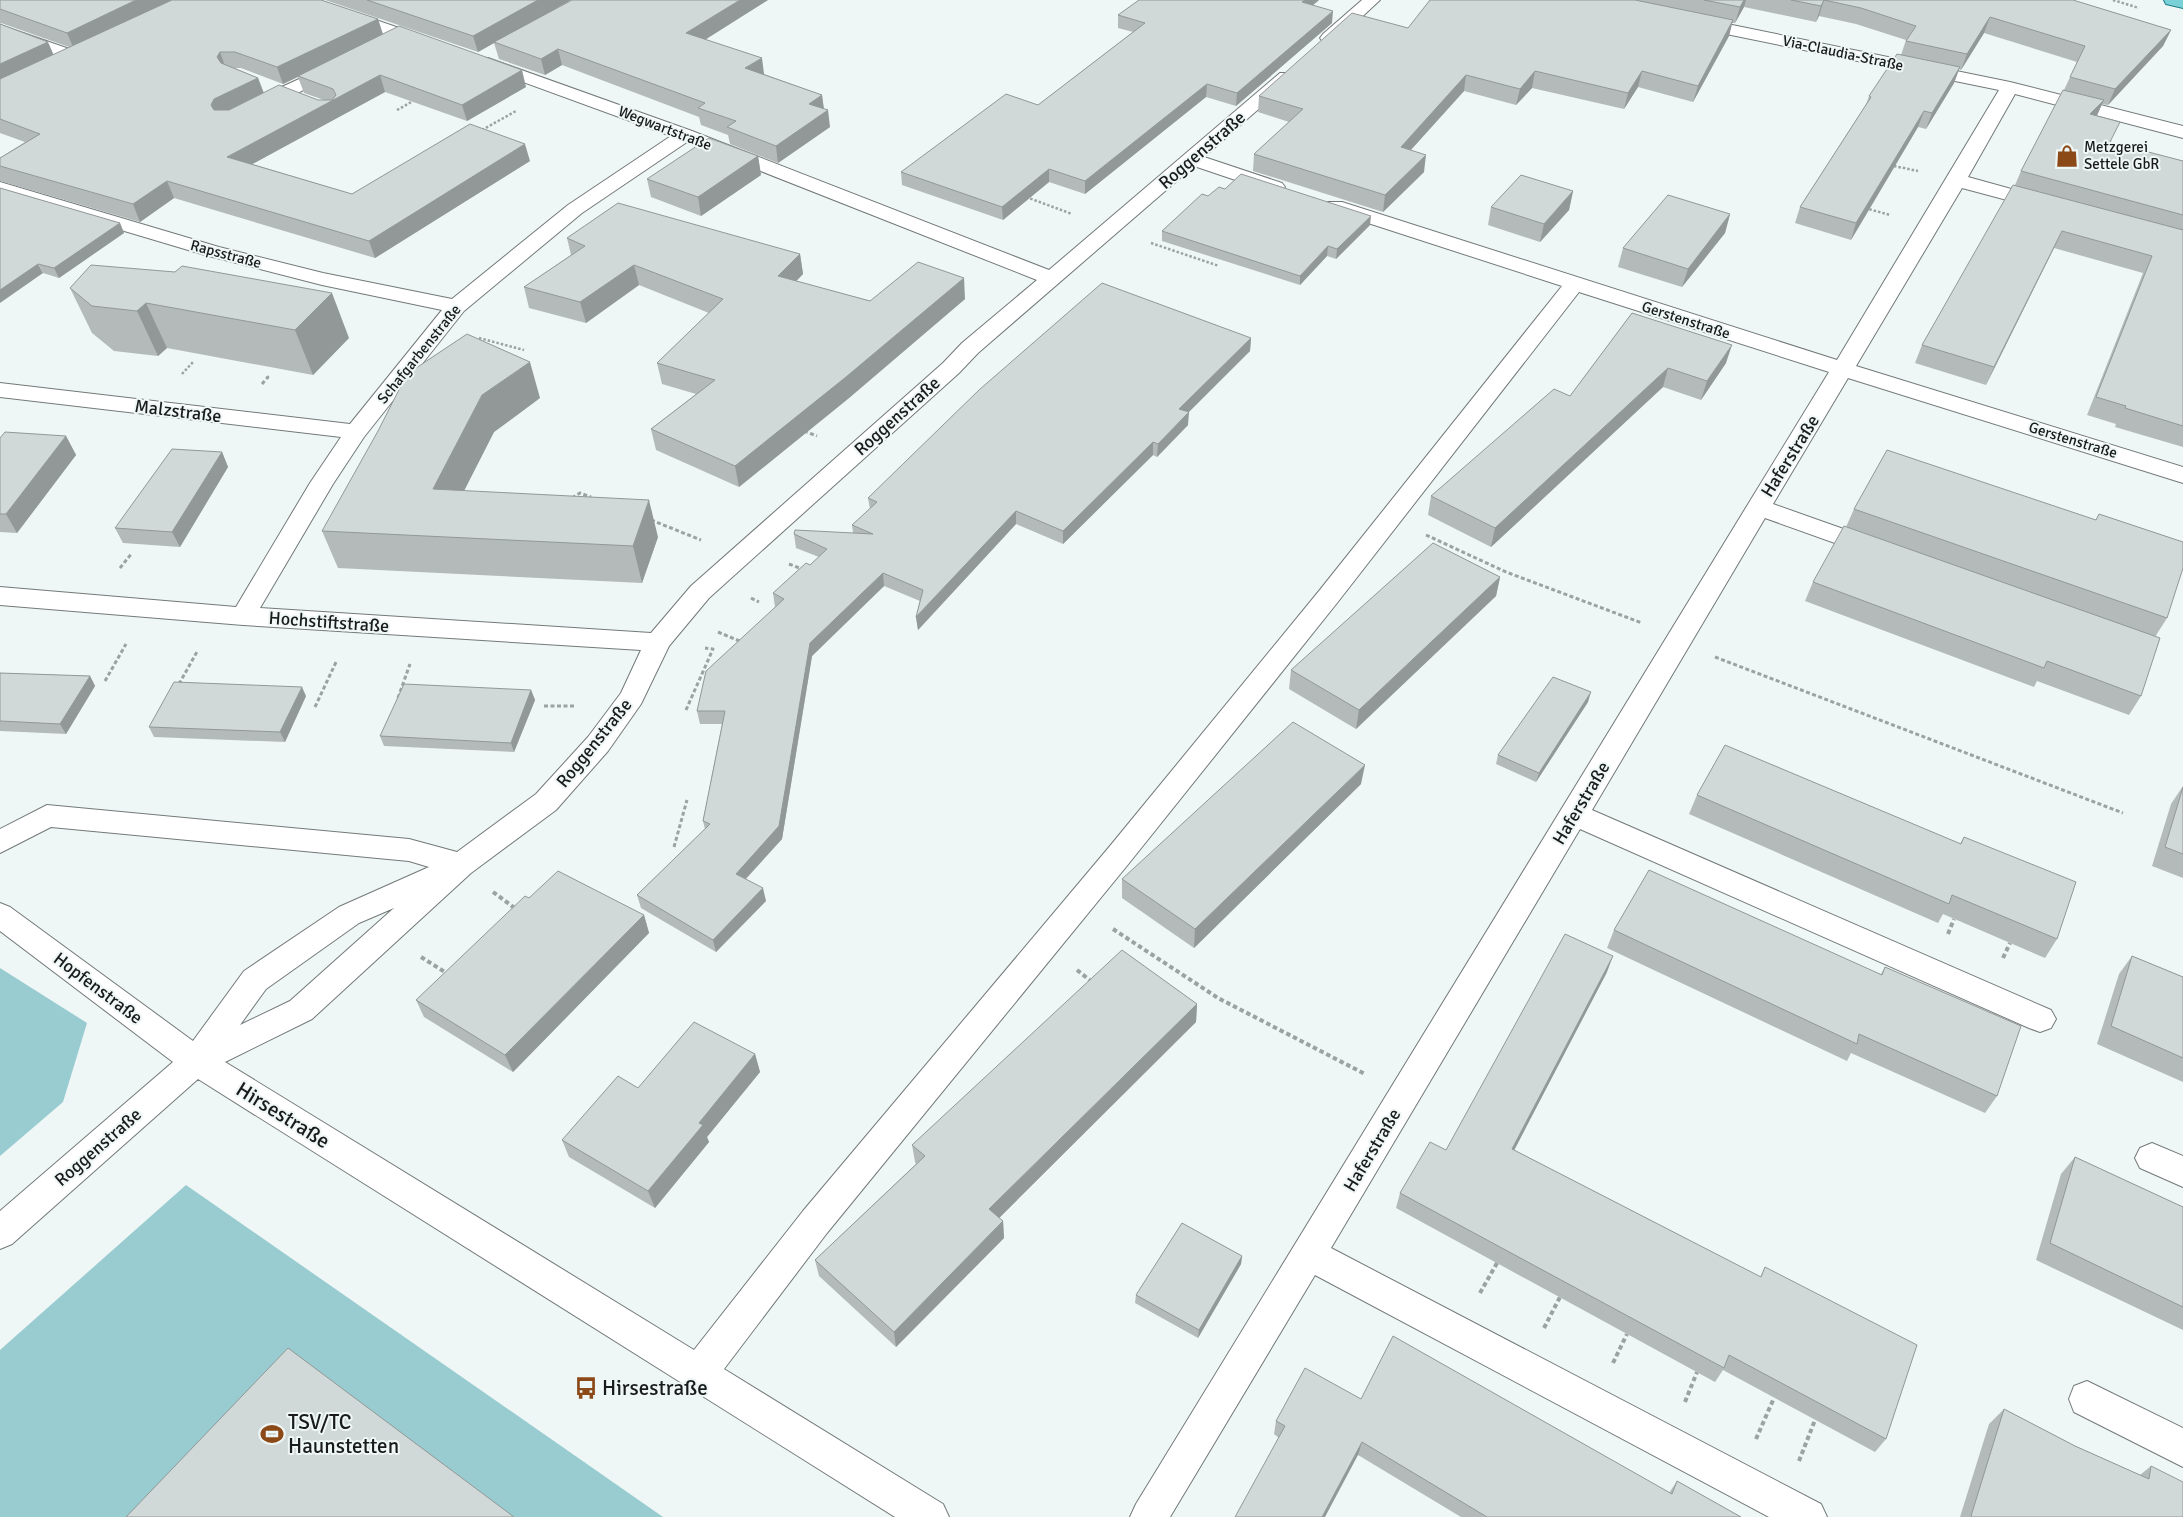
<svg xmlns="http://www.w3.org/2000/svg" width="2183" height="1517" viewBox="0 0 2183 1517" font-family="Signika,sans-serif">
  <rect width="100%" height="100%" fill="#eff6f6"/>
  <g fill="#98ccd0">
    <polygon points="0,968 87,1023 63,1102 0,1156"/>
    <polygon points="186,1185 663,1517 0,1517 0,1350"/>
  </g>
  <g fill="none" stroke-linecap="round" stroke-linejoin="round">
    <defs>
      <g id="minor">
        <polygon points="294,0 318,0 431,39 434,43 431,47 419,47 296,4"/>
        <polygon points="1362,0 1380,0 1335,42 1323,42 1320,38 1323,34"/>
        <path d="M1693 17 2010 82 2183 126V138L2015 94 1968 177 2051 200 2054 204 2051 208 2044 210 1962 188 1856 366 2183 467V483L1848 378 1773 504 1883 543 1886 549 1883 555 1874 557 1765 518 1592 810 2051 1010 2056 1019 2051 1028 2040 1032 2029 1028 1580 829 1331 1248 1821 1504 1827 1517H1769L1315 1275 1170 1517H1130L1136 1504 1829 372 1579 292 1337 603 1130 862 827 1233 724 1369 943 1504 949 1517H895L198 1079 12 1244 0 1249V1211L173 1062 0 931V903L10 907 193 1041 244 971 339 907 429 867 409 861 51 827 0 853V829L47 805 409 839 457 852 536 794 588 737 621 693 641 650 243 625 0 605V587L236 607 310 483 341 437 0 397V383L350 424 442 310 322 285 205 255 0 194V182L219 247 323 273 452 299 568 205 671 136 482 67 479 63 482 59 488 58 692 131 1049 270 1280 73H1292L1295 77 1204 157 1282 183 1285 187 1282 191H1268L1194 166 978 353 959 373 709 598 669 646 641 704 608 751 556 810 471 873 312 1019 225 1062 694 1350 803 1211 1110 846 1319 591 1562 286 1328 210 1325 206 1328 202H1342L1837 360 1999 90 1687 26 1684 22 1687 18ZM687 142 1037 280 962 343 943 363 691 586 651 633 260 608 333 484 364 437 464 311 582 213ZM394 908 290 1001 240 1025 266 989 359 923Z"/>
        <polygon points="0,25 81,53 84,57 81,61 69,61 0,36"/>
        <polygon points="334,63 340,64 343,68 340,72 263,110 249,110 247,106 249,102"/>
        <polygon points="2152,1143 2183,1156 2183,1187 2140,1168 2135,1158 2140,1148"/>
        <polygon points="2087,1381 2183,1428 2183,1467 2074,1412 2069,1399 2074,1386"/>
      </g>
      <polygon id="major" points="2164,0 2183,0 2183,8 2166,4"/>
    </defs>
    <use href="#minor" stroke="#737979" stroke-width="2"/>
    <use href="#major" stroke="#1c7e84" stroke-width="2"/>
    <g stroke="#9ca1a1" stroke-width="2.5" stroke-dasharray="2.5 2" stroke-linecap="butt">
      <polyline points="2113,0 2139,8"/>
      <polyline points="397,110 415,100"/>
      <polyline points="482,130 516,111"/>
      <polyline points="1894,166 1918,171"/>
      <polyline points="1026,197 1072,214"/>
      <polyline points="1865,208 1890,215"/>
      <polyline points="1151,243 1219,266"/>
      <polyline points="479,338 524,350"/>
      <polyline points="182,374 193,362"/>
      <polyline points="267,378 269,376"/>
    </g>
    <g stroke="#9ca1a1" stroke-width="3" stroke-dasharray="4 2.5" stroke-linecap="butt">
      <polyline points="262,384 268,377"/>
      <polyline points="804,431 817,436"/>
      <polyline points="572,498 580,493 591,497"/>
      <polyline points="651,520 701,540"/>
      <polyline points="1426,535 1506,572 1642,623"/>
      <polyline points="789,564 802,569"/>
      <polyline points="120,568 132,553"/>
      <polyline points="751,598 759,602"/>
      <polyline points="718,632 742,642"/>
      <polyline points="1715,657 2123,813"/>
      <polyline points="105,681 126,644"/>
      <polyline points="179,684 198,650"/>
      <polyline points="398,698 410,664"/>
      <polyline points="544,706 576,706"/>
      <polyline points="315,707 337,660"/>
      <polyline points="686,710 713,649 705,648"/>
      <polyline points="674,847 687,800"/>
    </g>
    <g stroke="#9ca1a1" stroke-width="4" stroke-dasharray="4.5 3" stroke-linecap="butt">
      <polyline points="493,892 516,909"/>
      <polyline points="1113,929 1218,998 1365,1074"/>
      <polyline points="1948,934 1954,919"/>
      <polyline points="421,957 448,974"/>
      <polyline points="2003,958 2010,943"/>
      <polyline points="1077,970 1092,982"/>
      <polyline points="1480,1293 1497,1263"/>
      <polyline points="1544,1328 1560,1297"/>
      <polyline points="1613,1363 1627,1334"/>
      <polyline points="1685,1402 1697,1372"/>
      <polyline points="1756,1439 1774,1398"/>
      <polyline points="1799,1461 1815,1420"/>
    </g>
    <use href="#minor" fill="#fff" fill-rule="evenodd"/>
    <use href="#major" fill="#78d1d7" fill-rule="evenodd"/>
  </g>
  <g fill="#b4baba" fill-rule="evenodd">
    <path d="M0 0 378 19 383 34 526 87 467 121 385 92 252 164 352 194 530 161 375 258 174 198 140 222 0 181V158L25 142 0 133V24L54 55 69 47 1 23 0 24ZM235 68H241L283 84 298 77 304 93 324 100H318L264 93 258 78Z"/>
    <polygon points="325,0 571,0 532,22 768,0 705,39 764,74 822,95 824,109 830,127 778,163 730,144 728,135 701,125 699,117 562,65 545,75 499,59 494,43 478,52"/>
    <polygon points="1139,0 1319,0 1313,5 1332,23 1236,106 1206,97 1085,194 1049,182 1003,220 902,185 901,172 1038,105 1133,32 1118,28 1118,15"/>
    <polygon points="1430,0 2072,0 2171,30 2163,46 2108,105 2102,104 2097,116 2110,142 2183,161 2183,447 2115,427 2116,424 2087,415 2143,273 2054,248 1986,385 1915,363 1922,345 2015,185 2021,171 2064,90 2077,62 1984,33 1961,70 1959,69 1954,83 1926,129 1918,127 1851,240 1795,223 1800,207 1866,105 1869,96 1901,55 1906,40 1856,24 1819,16 1816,22 1744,7 1735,23 1732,23 1729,36 1693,102 1638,87 1624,109 1532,88 1516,105 1464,91 1411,150 1424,172 1383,212 1253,171 1254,154 1289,122 1258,112 1259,96 1408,28"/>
    <polygon points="758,156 761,175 701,216 651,197 647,179"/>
    <polygon points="0,188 120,223 124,233 59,278 43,273"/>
    <polygon points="1225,189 1370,225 1336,259 1327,256 1300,285 1162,241 1162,231 1208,196"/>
    <polygon points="1573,191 1569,210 1540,242 1488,225 1491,207"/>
    <polygon points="1730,214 1725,233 1682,287 1618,267 1623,248"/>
    <polygon points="567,238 800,254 803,274 796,281 870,301 965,299 849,398 739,487 656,450 651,429 696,394 662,384 657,363 709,313 639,285 586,323 529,308 524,287 571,255"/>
    <polygon points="70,288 349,338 313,375 167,348 158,356 114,351 92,333"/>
    <polygon points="1632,313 1726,363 1701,400 1663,387 1491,547 1428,515 1431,496 1570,396"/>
    <polygon points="1251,338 1250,351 1188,412 1188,425 1157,457 1153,455 1063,544 1016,524 918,630 916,617 920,601 884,586 812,656 782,839 746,879 766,901 716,952 641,908 637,895 705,829 703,821 722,724 700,724 697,711 775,607 773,593 810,565 819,557 796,548 794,534 853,533 852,525 870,509 868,498"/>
    <polygon points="540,398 494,432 464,491 658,537 642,583 338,568 322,531"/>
    <polygon points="66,436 76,455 17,533 0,532 0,438"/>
    <polygon points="222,452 228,467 180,547 123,543 115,528"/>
    <polygon points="1854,509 2096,520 2099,514 2167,618 2155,637 2141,696 2129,715 2037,681 2034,687 1805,601 1813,582 1846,527"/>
    <polygon points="1500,577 1496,596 1356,729 1289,689 1291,670"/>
    <polygon points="0,673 90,676 95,686 66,734 0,731"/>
    <polygon points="531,690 535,700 514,752 384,746 380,736"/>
    <polygon points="306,696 285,742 154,737 149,727"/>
    <polygon points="1588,702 1536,782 1496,764 1498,755"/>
    <polygon points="1361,784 1194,948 1122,898 1122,879"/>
    <polygon points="2183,786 2183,878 2152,866 2171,804"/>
    <polygon points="1697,795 1960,844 1964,837 2057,939 2045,958 1943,914 1938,923 1689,814"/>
    <polygon points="529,898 644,915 649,933 513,1072 424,1017 416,1000"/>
    <polygon points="1614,930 1881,974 1885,967 1997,1096 1985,1113 1851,1053 1847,1061 1607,948"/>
    <polygon points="2132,956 2183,977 2183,1082 2097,1044 2119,974"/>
    <polygon points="1607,972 1514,1150 1760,1277 1765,1267 1886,1439 1875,1452 1723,1370 1715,1382 1396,1208 1400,1193 1446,1150"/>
    <polygon points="1197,1004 1196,1022 999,1218 1003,1221 1004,1238 896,1347 819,1276 815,1260 916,1164 915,1162 912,1145"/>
    <polygon points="755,1054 760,1072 707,1137 709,1142 655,1208 569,1157 562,1140 638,1088"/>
    <polygon points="2075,1157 2183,1207 2183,1330 2036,1260 2061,1174"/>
    <polygon points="1242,1256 1241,1264 1198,1338 1135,1303 1136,1295"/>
    <polygon points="1361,1399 1669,1493 1677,1481 1741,1517 1461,1517 1358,1455 1279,1438 1274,1434 1276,1421"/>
    <polygon points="2004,1409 2075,1446 2140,1475 2151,1466 2183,1517 1960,1517 1989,1424"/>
  </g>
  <g fill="#929797">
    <polygon points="136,0 176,0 74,49 67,33"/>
    <polygon points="538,0 571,0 478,52 473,36"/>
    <polygon points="740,0 768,0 689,50 686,33"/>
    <polygon points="1305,0 1319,0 1301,15 1302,2"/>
    <polygon points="1744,0 1746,0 1744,7 1735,23 1740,7"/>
    <polygon points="1824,0 1819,16 1816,22 1821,6"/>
    <polygon points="1333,11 1332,23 1236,106 1237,93"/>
    <polygon points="1990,17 1984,33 1961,70 1967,54"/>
    <polygon points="378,19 383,35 283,84 277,67"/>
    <polygon points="1733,20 1729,36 1693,102 1698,86"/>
    <polygon points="2171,30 2163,46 2108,105 2115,89"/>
    <polygon points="48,42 55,58 0,84 0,64"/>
    <polygon points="558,49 562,65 545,75 541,59"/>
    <polygon points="220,52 226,69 223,74 217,57"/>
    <polygon points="762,58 764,74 748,85 745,68"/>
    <polygon points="1960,67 1954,83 1926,129 1932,113"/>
    <polygon points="522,70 526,87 467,121 462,105"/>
    <polygon points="1535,71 1532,88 1516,105 1520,89"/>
    <polygon points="1642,71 1638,87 1624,109 1628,93"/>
    <polygon points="380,75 385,92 234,174 227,157"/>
    <polygon points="1466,75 1464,91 1398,164 1401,147"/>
    <polygon points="258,78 264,94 217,122 211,105 214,99"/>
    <polygon points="1207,84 1206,97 1085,194 1085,181"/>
    <polygon points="822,95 824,111 809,104"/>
    <polygon points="2104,100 2096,117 2090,114"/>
    <polygon points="828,110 830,127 778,163 776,146"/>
    <polygon points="1924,111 1918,127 1851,240 1856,223"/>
    <polygon points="525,144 530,161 375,258 369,241"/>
    <polygon points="1426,155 1424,172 1383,212 1385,195"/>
    <polygon points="758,156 761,175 701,216 698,197"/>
    <polygon points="1049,169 1049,182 1003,220 1002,207"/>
    <polygon points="167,181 174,198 140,222 133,204"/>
    <polygon points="1573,191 1569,210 1540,242 1544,224"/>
    <polygon points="1730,214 1725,233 1682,287 1688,269"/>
    <polygon points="1371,216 1370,225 1336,259 1337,249"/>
    <polygon points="120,223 124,233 59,278 54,268"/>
    <polygon points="2062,231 2054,248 1986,385 1994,367"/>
    <polygon points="1328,246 1327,256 1300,285 1300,276"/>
    <polygon points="800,254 803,274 781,297 778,276"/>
    <polygon points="38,264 43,273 0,303 0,290"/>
    <polygon points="634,265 639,285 586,323 580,302"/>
    <polygon points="964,278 965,299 849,398 739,487 735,466"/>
    <polygon points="332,293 349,338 313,375 295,330"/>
    <polygon points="146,303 167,348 158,356 137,311"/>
    <polygon points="1251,338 1250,351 1179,422 1179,409"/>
    <polygon points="1732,345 1726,363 1701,400 1707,381"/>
    <polygon points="530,362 540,398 494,432 446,526 433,489 482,395"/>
    <polygon points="1668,368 1663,387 1491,547 1495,528"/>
    <polygon points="1189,412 1188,425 1157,457 1158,444"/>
    <polygon points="66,436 76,455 17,533 6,514"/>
    <polygon points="1153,442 1153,455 1063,544 1063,531"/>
    <polygon points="222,452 228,467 180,547 172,532"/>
    <polygon points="649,500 658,537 642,583 633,546"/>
    <polygon points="1016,511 1016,524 918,630 916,617"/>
    <polygon points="883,573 884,586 812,656 782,839 739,886 736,874 810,643"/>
    <polygon points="1500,577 1496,596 1356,729 1359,710"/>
    <polygon points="90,676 95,686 66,734 60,724"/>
    <polygon points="302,687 306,696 285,742 280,732"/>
    <polygon points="531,690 535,700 514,752 511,743"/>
    <polygon points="1591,692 1588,702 1536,782 1539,773"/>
    <polygon points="1365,765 1361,784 1194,948 1195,929"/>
    <polygon points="763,888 766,901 716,952 713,940"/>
    <polygon points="644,915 649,933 513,1072 505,1055"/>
    <polygon points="1613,956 1607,972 1507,1164 1512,1149"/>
    <polygon points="1197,1004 1196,1022 991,1226 989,1209"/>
    <polygon points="755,1054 760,1072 707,1137 709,1142 655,1208 648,1191 699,1123"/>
    <polygon points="1003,1221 1004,1238 896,1347 894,1332"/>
    <polygon points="1242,1256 1241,1264 1198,1338 1199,1330"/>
    <polygon points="1362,1442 1358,1455 1325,1517 1322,1517"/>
  </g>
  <g fill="#d1d8d8" stroke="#929797">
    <polygon points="0,0 136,0 67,33 0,9"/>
    <polygon points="172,0 321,0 378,19 277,67 235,52 220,52 217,57 221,63 258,78 214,99 211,105 214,110 229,110 279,85 318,100 332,100 336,95 333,89 298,76 399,26 522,70 462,105 380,75 227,157 352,194 470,124 525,144 369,241 167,181 133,204 0,166 0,158 40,134 0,119 0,79"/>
    <polygon points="367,0 538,0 473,36"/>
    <polygon points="572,0 740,0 686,33 762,58 745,68 822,95 809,104 828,110 776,146 727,127 736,121 698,108 705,103 558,49 541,59 494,42"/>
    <polygon points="1139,0 1305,0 1302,2 1333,11 1237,93 1207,84 1085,181 1049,169 1002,207 901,172 1006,94 1038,105 1145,23 1118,15"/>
    <polygon points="1430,0 1635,0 1733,20 1698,86 1642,71 1628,93 1535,71 1520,89 1466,75 1401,147 1426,155 1385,195 1254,154 1303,109 1259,96 1352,13 1408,28"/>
    <polygon points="1704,0 1744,0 1740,7"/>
    <polygon points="1791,0 2073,0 2171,30 2115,89 2070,77 2085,46 1990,17 1967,54 1906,41 1916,26 1861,8 1824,0 1821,6"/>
    <polygon points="0,24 48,42 0,64"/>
    <polygon points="1897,54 1960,67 1932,113 1924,111 1856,223 1800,207 1871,97 1869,96"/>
    <polygon points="2063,90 2104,100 2090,114 2120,122 2110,142 2183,161 2183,215 2021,171"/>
    <polygon points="709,138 758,156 698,197 647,179"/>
    <polygon points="1241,174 1371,216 1337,249 1328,246 1300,276 1162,231 1202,194 1208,196 1219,187 1225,189"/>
    <polygon points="1521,175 1573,191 1544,224 1491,207"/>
    <polygon points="2013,185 2183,230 2183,426 2125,408 2126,406 2096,397 2152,256 2062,231 1994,367 1922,345"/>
    <polygon points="0,188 120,223 54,268 38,264 0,290"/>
    <polygon points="1668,195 1730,214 1688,269 1623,248"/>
    <polygon points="618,203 800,254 778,276 870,301 918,262 964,278 846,377 735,466 651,429 715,380 657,363 723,299 634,265 580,302 524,287 585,246 567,238"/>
    <polygon points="91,265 175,272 182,266 332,293 295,330 146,303 137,311 92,306 70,288"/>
    <polygon points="1102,283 1251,338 1179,409 1189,412 1158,444 1153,442 1063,531 1016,511 916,617 923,590 883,573 810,643 779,826 736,874 763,888 713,940 637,895 710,824 703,821 725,711 697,711 706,671 784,599 773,593 806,563 810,565 827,549 794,534 795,530 873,534 852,525 877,502 868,498 979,390"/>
    <polygon points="1632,313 1732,345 1707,381 1668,368 1495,528 1431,496 1554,389 1570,396"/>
    <polygon points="467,334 530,362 482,395 433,489 649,500 633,546 322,531 378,431 407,374"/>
    <polygon points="5,432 66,436 6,514 0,514 0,438"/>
    <polygon points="172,449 222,452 172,532 115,528"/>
    <polygon points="1887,450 2096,520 2099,514 2183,542 2183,568 2167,618 1854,509"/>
    <polygon points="1844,526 2160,638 2141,696 2047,661 2044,668 1813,582"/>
    <polygon points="1433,543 1500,577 1359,710 1291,670"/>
    <polygon points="0,673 90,676 60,724 0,721"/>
    <polygon points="1553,677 1591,692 1539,773 1498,755"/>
    <polygon points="174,682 302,687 280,732 149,727"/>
    <polygon points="404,684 531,690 511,743 380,736"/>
    <polygon points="1293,722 1365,765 1195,929 1122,879"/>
    <polygon points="1725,745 1961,844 1964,837 2076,882 2057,939 1952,895 1949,904 1697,795"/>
    <polygon points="2183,787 2183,854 2165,847"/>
    <polygon points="1649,870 1882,975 1885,967 2021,1026 1997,1096 1859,1034 1857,1044 1614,930"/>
    <polygon points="558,871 644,915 505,1055 416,1000 525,896 529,898"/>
    <polygon points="1565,934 1613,956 1512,1149 1761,1277 1765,1267 1917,1345 1886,1439 1729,1355 1724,1368 1400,1193 1430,1142 1446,1150"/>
    <polygon points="1122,950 1197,1004 989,1209 1003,1221 894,1332 815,1260 925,1156 912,1145"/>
    <polygon points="2132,956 2183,977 2183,1058 2111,1026"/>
    <polygon points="694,1022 755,1054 699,1123 703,1125 648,1191 562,1140 618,1076 638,1088"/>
    <polygon points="2075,1157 2183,1207 2183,1307 2050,1243"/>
    <polygon points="1182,1223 1242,1256 1199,1330 1136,1295"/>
    <polygon points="1393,1336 1672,1494 1677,1481 1741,1517 1487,1517 1362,1442 1322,1517 1235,1517 1285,1426 1276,1421 1305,1368 1361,1399"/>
    <polygon points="288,1348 514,1517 126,1517"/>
    <polygon points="2004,1409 2075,1446 2149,1479 2151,1466 2183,1482 2183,1517 1972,1517 1971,1516"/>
  </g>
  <defs>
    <symbol id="shop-bare" viewBox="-9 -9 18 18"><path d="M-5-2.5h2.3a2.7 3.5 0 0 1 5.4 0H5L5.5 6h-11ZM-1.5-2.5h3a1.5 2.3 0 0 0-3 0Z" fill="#8b4918" stroke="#eff6f6" stroke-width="2.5" paint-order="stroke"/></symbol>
    <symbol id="bus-bare" viewBox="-9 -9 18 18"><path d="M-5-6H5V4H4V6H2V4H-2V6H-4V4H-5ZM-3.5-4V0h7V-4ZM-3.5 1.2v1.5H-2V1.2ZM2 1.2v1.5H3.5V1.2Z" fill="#8b4918" stroke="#eff6f6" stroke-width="2.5" paint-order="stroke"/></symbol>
    <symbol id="stadium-bare" viewBox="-9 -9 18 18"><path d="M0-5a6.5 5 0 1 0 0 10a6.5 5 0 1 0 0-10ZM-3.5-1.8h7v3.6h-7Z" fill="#8b4918" stroke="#eff6f6" stroke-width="2.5" paint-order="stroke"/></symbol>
  </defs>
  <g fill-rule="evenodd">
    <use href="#shop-bare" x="2051" y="140" width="32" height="32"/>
    <use href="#bus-bare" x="570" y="1372" width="32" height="32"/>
    <use href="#stadium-bare" x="256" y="1418" width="32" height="32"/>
  </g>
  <g text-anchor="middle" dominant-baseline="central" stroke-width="4" stroke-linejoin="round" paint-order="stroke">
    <g font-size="15" fill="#191b1b" stroke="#eff6f6">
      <text transform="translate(1843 53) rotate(12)">Via-Claudia-Straße</text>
      <text transform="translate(665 128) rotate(21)">Wegwartstraße</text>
      <text transform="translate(226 254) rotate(15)">Rapsstraße</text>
      <text transform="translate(1686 320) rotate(18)">Gerstenstraße</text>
      <text transform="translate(419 354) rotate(-51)">Schafgarbenstraße</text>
      <text transform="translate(2073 440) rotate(17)">Gerstenstraße</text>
    </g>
    <g font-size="15" fill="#191b1b" stroke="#eff6f6" text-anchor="start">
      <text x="2084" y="147">Metzgerei<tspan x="2084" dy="17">Settele GbR</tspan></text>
    </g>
    <g font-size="18" fill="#191b1b" stroke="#eff6f6">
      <text transform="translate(1202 150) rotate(-41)">Roggenstraße</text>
      <text transform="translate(178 411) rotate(7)">Malzstraße</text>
      <text transform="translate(897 416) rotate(-42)">Roggenstraße</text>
      <text transform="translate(1790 456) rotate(-58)">Haferstraße</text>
      <text transform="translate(329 622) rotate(4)">Hochstiftstraße</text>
      <text transform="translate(594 743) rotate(-51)">Roggenstraße</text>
      <text transform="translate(1581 803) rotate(-59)">Haferstraße</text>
      <text transform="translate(98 988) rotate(37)">Hopfenstraße</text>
      <text transform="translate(98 1147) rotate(-41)">Roggenstraße</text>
      <text transform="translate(1372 1150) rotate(-59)">Haferstraße</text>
    </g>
    <g font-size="21" fill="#191b1b" stroke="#eff6f6">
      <text transform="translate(283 1115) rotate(32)">Hirsestraße</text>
    </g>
    <g font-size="21" fill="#191b1b" stroke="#eff6f6" text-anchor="start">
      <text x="602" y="1388">Hirsestraße</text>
      <text x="288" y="1422">TSV/TC<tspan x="288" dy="24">Haunstetten</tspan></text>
    </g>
  </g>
</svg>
